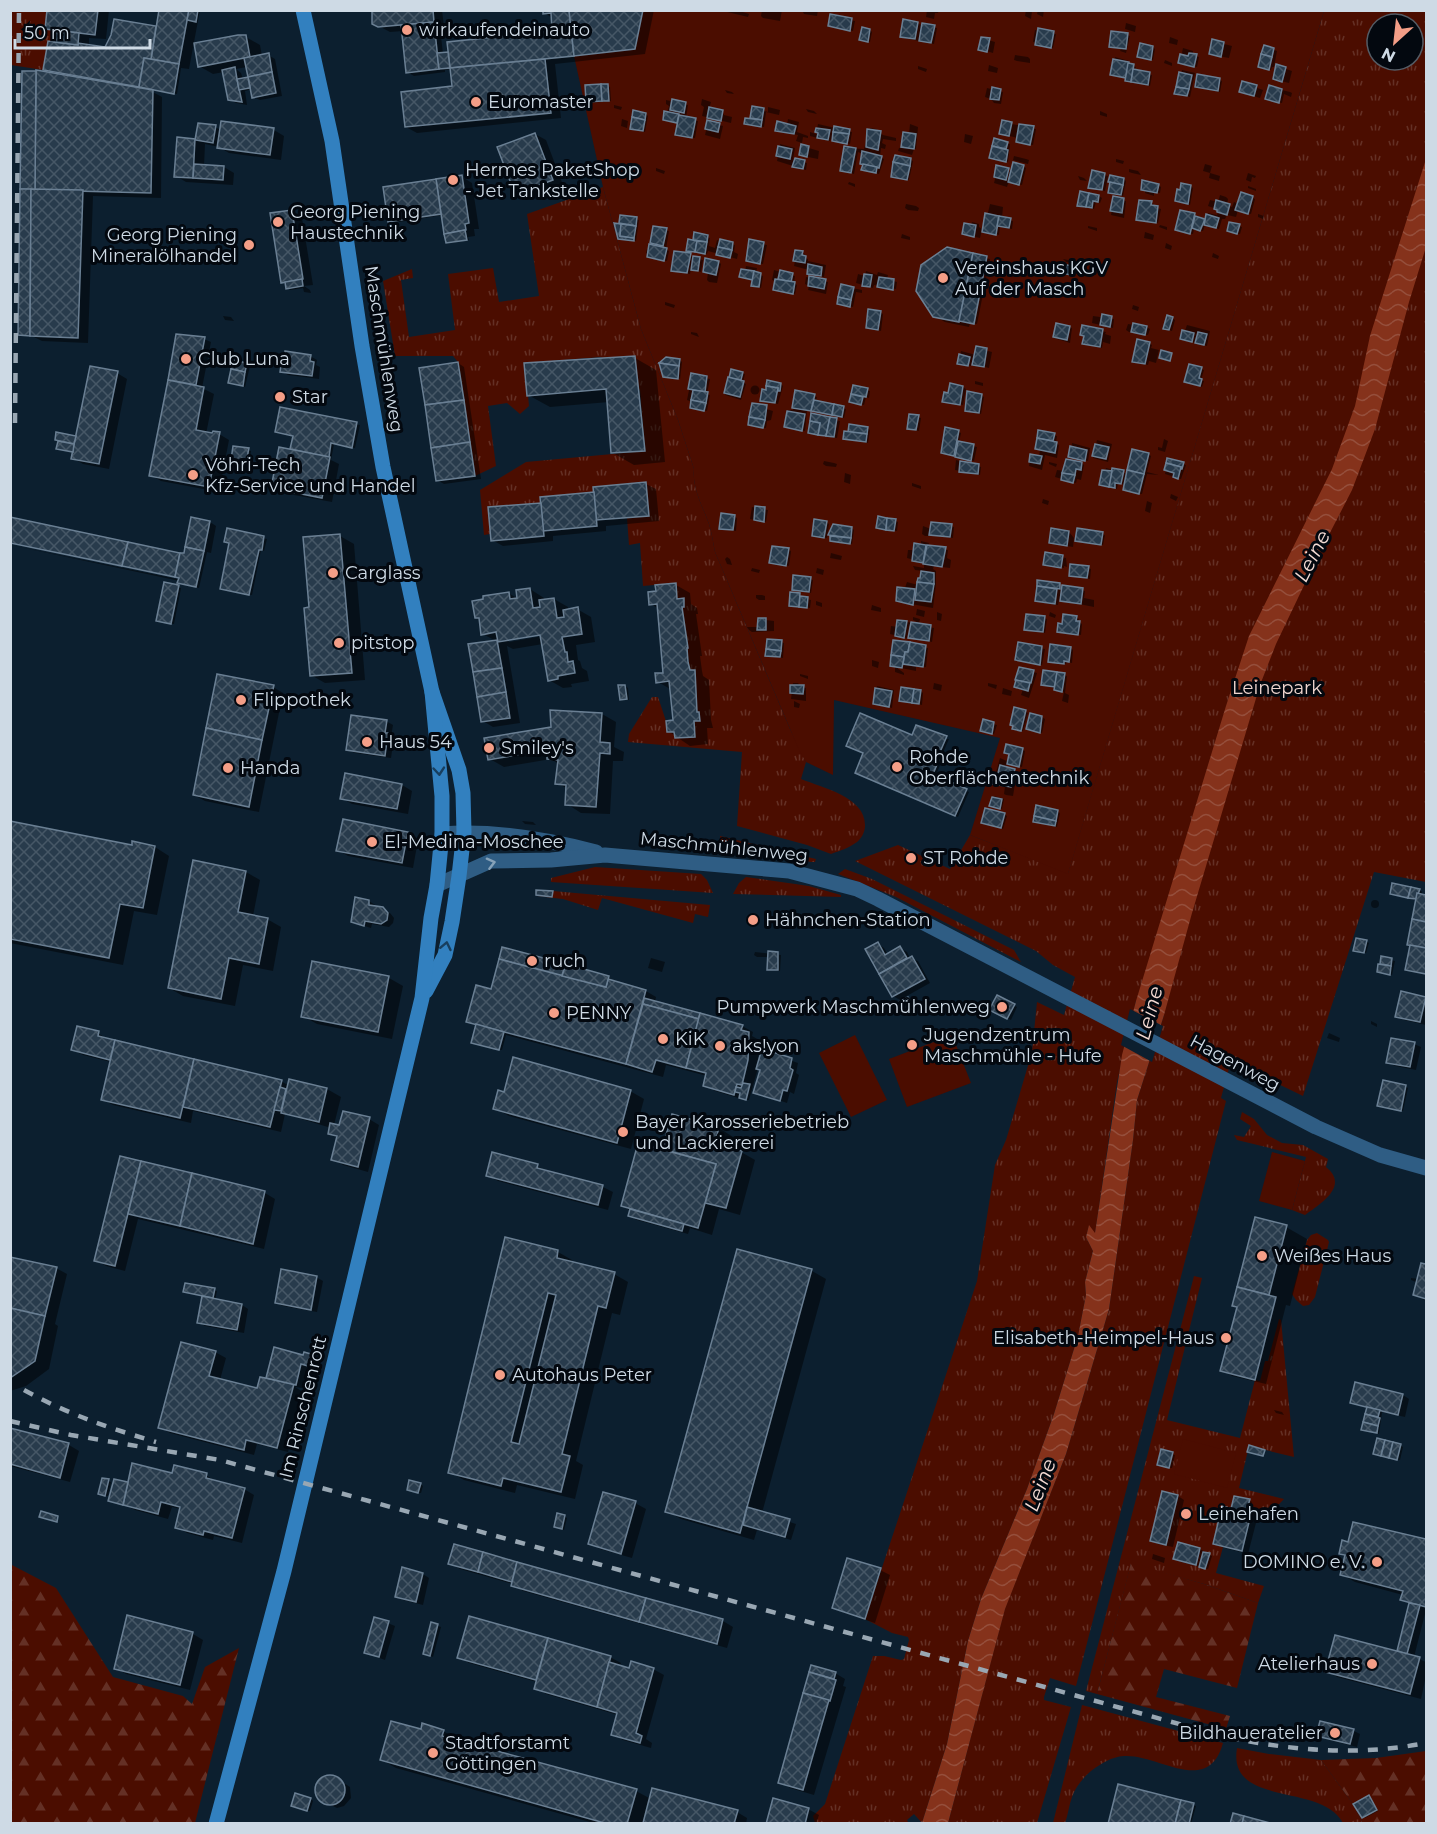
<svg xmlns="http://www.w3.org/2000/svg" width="1437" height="1834" viewBox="0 0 1437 1834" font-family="Montserrat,sans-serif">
  <defs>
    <pattern id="grass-tufts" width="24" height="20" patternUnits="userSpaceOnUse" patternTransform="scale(1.5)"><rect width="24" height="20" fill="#4b0d00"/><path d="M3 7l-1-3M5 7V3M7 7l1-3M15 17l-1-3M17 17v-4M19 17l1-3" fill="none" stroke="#643025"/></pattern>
    <pattern id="forest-firs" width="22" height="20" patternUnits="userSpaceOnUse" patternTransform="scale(1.5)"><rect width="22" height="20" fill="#4b0d00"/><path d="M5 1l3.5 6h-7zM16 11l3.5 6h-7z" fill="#643025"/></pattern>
    <pattern id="water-waves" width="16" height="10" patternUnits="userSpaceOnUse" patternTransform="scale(1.5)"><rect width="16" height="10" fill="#85321b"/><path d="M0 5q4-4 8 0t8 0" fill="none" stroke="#954f3c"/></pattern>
    <pattern id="building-cross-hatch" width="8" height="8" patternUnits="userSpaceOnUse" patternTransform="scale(1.5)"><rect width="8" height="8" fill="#283b4c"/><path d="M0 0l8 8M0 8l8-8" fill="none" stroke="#465766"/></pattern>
  </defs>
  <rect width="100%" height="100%" fill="#0c1f2f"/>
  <g fill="url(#grass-tufts)" fill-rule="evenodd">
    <polygon points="10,11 47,11 45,28 55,30 54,42 48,42 43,70 11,65"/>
    <path d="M1324 11H1426V882L1374 872 1303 1096 1231 1061 1221 1098 1226 1101 1076 1686 1050 1678 1044 1697V1700L1071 1707 1037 1823H948L1005 1608 1066 1454 1109 1309 1133 1140 1137 1100 1164 1015 1136 1001 1117 1082 1095 1234 1089 1226 1086 1237 1093 1251 1085 1282 1086 1295 1078 1336 1054 1414 1027 1489 981 1599 968 1641 947 1744 922 1823 914 1814 907 1820 909 1824 815 1823 813 1816 825 1804 873 1656H884L901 1660 904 1659 909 1640 908 1637 892 1633 865 1619 977 1281 995 1165 1006 1140 1032 1052 1037 1002 1064 1015 1075 977 1053 965 1036 951 855 861 898 845 950 869 970 835 1068 873ZM1377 24H1413V60H1377Z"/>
    <path d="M603 187 641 329 678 420 694 469C692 488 703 507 709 524 712 533 713 543 715 552L790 729 806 762 801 779C823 788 866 797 865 826 865 832 861 839 857 842 849 848 839 851 831 854L807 845 737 826 742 752 628 742 629 734 652 697H658L666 721 667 732H674L675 738 695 737 694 721 700 720 697 712 695 670H690L687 648H688L682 607H684V598L677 599 676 583 643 586 640 543 629 545 627 518 649 515 646 482 593 487 594 492 540 497 541 503 488 507 490 534 484 535 480 490 526 462 645 451 640 390 601 357 525 363 529 406 520 414 507 403 488 406 496 466 475 476 458 362 453 356H395L383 281 412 269 413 278 401 280 409 337 455 330 448 274 493 268 499 302 539 296 527 214Z"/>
    <polygon points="720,836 816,859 815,862 811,862 720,843"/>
    <polygon points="595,867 701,874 707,880 713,893 551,882 551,878"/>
    <polygon points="845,869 872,879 1014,950 1021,962 896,897 838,874"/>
    <polygon points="746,877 809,886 841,895 841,897 733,894 739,883"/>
    <polygon points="553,891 710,905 708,917 695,914 693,923 602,898 598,910 563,899 536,896 552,897"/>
    <path d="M1242 1112 1254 1119 1267 1135 1282 1143 1303 1145 1328 1159 1326 1167C1350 1186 1320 1204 1305 1215L1292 1210 1306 1157 1237 1140 1234 1135 1244 1137 1251 1126 1240 1119Z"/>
    <polygon points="1317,1233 1328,1240 1329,1242 1315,1297 1309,1305 1303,1306 1296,1300 1292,1294 1307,1240 1311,1235"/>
    <path d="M1194 1276 1202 1278 1167 1420 1240 1438 1255 1380 1260 1381 1265 1361H1268L1279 1319 1281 1320 1294 1457 1249 1446 1239 1488 1284 1499C1261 1524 1252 1514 1222 1507L1213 1543 1223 1547 1216 1573 1264 1586 1258 1603 1204 1584 1131 1564 1097 1694 1086 1691Z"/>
    <path d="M1082 1705 1223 1743C1208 1797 1159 1754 1124 1756 1111 1757 1102 1763 1091 1771 1083 1778 1076 1786 1072 1797 1069 1805 1068 1815 1065 1823H1053Z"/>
    <path d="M1237 1748 1269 1754 1321 1760 1353 1804 1362 1822 1368 1823H1343C1322 1782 1227 1808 1237 1748Z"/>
  </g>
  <g fill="url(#forest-firs)">
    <polygon points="1131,1563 1204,1584 1258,1603 1237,1688 1164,1669 1156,1697 1230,1716 1226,1729 1097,1694"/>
    <polygon points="10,1564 56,1588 113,1677 183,1696 192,1704 205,1667 239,1648 195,1823 11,1823"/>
    <polygon points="1426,1751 1426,1823 1362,1822 1353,1804 1321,1760 1376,1758"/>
  </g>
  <g fill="#4b0d00">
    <path d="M643 11H1324L1068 874 970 835 1000 738 834 700 833 775 806 762 799 750 715 552C713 543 712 533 709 524 703 507 692 488 694 469L678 420 641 329 603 187 574 56 635 49Z"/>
    <polygon points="855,1035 887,1100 851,1117 819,1053"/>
    <polygon points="952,1035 971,1083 907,1107 889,1059"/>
    <polygon points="1272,1152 1305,1161 1292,1210 1259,1201"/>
    <polygon points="1183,1439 1236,1453 1227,1488 1174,1474"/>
  </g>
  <polygon fill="url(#water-waves)" points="1426,159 1426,247 1409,302 1375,429 1352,490 1319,554 1276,644 1260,685 1192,913 1164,1015 1137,1100 1133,1140 1109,1309 1066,1454 1005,1609 948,1823 922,1823 947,1744 968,1641 981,1599 1027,1489 1054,1414 1078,1336 1086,1295 1085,1282 1093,1251 1086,1237 1089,1225 1095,1233 1122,1055 1136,1001 1226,706 1249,636 1332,469 1355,406 1370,336"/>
  <polygon fill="#0c1f2f" points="1130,1009 1163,1026 1152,1062 1121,1045"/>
  <g fill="#0007" fill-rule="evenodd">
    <polygon points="48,10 109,10 106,39 89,38 89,46 105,49 113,35 115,20 158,28 161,10 200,10 189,69 181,68 177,94 149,90 162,97 161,198 93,196 88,343 42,341 34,337 20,335 44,73 49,43 55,44 56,33 46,28"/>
    <polygon points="373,10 442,10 444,27 440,27 443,54 450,54 554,33 552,18 545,13 544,10 654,10 645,54 555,64 561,118 417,133 406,127 454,88 452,69 445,70 445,72 414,76 407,72 403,31 390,32 373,23"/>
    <polygon points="719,10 736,10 746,13 749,14 748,17"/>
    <polygon points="762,10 782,10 780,21 763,18 761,16"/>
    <polygon points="802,10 818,10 817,16 804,14"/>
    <polygon points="927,10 939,10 938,13 935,13 934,19 926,17"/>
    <polygon points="1026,10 1032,11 1031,19 1025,16"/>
    <polygon points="1038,10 1044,10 1043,17 1037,14"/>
    <polygon points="831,16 855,21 853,31 829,25"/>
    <polygon points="917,23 923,26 937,28 934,44 904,38"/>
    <polygon points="1126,23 1136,26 1135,32 1125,29"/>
    <polygon points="870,30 872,32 870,42 863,41"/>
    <polygon points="1035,30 1056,34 1053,48 1033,42"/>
    <polygon points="1127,35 1130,36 1126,53 1120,51 1121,49 1113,47"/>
    <path d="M246 37 260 45 262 56 268 55 275 59 282 96 260 100 253 97 252 89 245 91 247 105 236 103 229 99 224 72 213 74 199 66ZM247 67 250 79H243L241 73 236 69Z"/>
    <polygon points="1170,37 1178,40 1177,45 1169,43"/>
    <polygon points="982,38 995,42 993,53 983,50"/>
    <polygon points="1213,41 1232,46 1229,58 1213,55"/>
    <polygon points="1265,46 1277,51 1274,67 1272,67 1271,70 1263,67"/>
    <polygon points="1153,47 1155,49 1153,60 1138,57"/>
    <polygon points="1183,48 1193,51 1193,55 1199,57 1197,67 1180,62"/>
    <polygon points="1015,55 1028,57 1030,59 1030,63 1017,61 1014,60"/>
    <polygon points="1115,57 1129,61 1129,64 1136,67 1135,71 1152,75 1150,86 1111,74"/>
    <polygon points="1165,60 1172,63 1172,66 1164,63"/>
    <polygon points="989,65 998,68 997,73 988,71"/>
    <polygon points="918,66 927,69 926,72 918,69"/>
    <polygon points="1277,66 1292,71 1289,83 1277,80"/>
    <polygon points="1182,70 1195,73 1190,97 1176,93"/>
    <polygon points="1220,80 1222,81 1220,92 1197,87"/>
    <polygon points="1243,83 1263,90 1260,98 1243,93"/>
    <polygon points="608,86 610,87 611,101 590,103 587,101"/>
    <polygon points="1270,87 1290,92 1292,93 1291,97 1284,94 1282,103 1270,100"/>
    <polygon points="987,88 1003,92 1001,104 994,103 991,99 985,97"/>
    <polygon points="725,90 732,92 734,94 727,93"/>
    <polygon points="702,99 711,102 709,109 722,111 724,115 732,117 731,123 702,116 704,107 701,105"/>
    <polygon points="666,100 688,105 686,118 698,121 695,138 680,136 679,123 665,120 669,106 666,104"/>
    <polygon points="614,105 622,107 621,110 614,108"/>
    <polygon points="768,107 780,110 779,115 766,112 764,127 748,125 751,120 753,108 768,112"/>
    <polygon points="806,109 814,111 817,114 808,112"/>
    <polygon points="1100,111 1107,114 1107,117 1100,115"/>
    <polygon points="646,114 648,116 645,132 632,128"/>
    <polygon points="622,119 628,121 627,128 621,126"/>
    <polygon points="788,119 799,122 797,132 808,136 808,138 803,137 802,143 796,141 798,135 776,131 787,125"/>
    <polygon points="708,122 723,126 720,139 705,135"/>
    <polygon points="1003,122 1036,129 1033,145 1020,143 1018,142 1018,138 1001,134"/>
    <polygon points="199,124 215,127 221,130 274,130 284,136 281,160 229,153 219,147 205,144 204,166 224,167 234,173 233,185 186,182 176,176 195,140 197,141"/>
    <polygon points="818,124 852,132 850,144 831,139 830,141 810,136 810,132 816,134"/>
    <polygon points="910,124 918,127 916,149 914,149 912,155 898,151 899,148 902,148 904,134 909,134"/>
    <polygon points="870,128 876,129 883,135 896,138 896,141 883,139 882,143 886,145 885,149 881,148 880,157 884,159 879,174 863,170 863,154 858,152 854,174 841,170 846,148 864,149"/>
    <polygon points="535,134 546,140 563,185 526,199 516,193"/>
    <polygon points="965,134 973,136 971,144 964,142"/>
    <polygon points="995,140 1010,144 1008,162 991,157"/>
    <polygon points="780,144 795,148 793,159 807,163 806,170 777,161"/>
    <polygon points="802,146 819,151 818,159 803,156"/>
    <polygon points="1014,156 1026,159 1029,160 1028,164 1016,161 1013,160"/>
    <polygon points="1116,159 1124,161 1123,164 1116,162"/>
    <polygon points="911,160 913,161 909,180 895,177"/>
    <polygon points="1205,164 1212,166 1210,173 1203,171"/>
    <polygon points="1023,166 1026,168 1022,185 1009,181 1007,187 994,183 998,167 1012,172"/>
    <polygon points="656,168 665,171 664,174 656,171"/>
    <polygon points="1129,169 1138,171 1141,175 1132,173 1129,172"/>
    <polygon points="1093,172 1108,176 1105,191 1093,188"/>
    <polygon points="1210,173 1220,176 1219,181 1209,178"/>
    <polygon points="1248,173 1256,176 1255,178 1252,177 1251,182 1246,180"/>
    <polygon points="1078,176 1084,178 1087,181 1080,180"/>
    <polygon points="462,177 472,183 479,229 474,229 475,236 468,237 469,240 450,243 447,242 443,215 393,223 390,221 385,188"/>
    <polygon points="1124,179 1126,181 1123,196 1112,194"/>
    <polygon points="849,182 855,184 855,187 848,184"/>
    <polygon points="1158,185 1161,187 1160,193 1154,192 1154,196 1145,193 1145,191"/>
    <polygon points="1191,186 1193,188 1190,205 1177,201"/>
    <polygon points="1248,186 1256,189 1256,191 1248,188"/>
    <polygon points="1081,193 1099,196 1102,198 1100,203 1096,202 1094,209 1082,206"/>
    <polygon points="1242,194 1255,199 1251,214 1238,210 1236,217 1227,215 1225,219 1222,219 1219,229 1205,225 1203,231 1194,229 1193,234 1180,231 1181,211 1207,219 1208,213 1217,215 1219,210 1208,206 1210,200 1218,202 1220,195 1226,197 1228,199 1227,205 1232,207 1234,202 1239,204"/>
    <polygon points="1114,198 1126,201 1124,218 1111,215"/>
    <polygon points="1151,203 1154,204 1153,207 1161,209 1158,223 1141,221"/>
    <polygon points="906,204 916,206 919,208 918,211 908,210 905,208"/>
    <polygon points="990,204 1003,207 1002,218 1013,221 1012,229 1000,227 999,235 982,230 980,238 967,235 972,222 979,224 979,227 984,230"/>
    <polygon points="291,212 302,218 313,285 304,286 310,290 311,293 304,292 303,288 290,290 283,282"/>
    <polygon points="1258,214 1264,216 1263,219 1258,217"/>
    <polygon points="621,217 639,220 636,241 622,239"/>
    <polygon points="1160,225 1167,227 1167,230 1159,227"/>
    <polygon points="1088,226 1097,228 1097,231 1088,228"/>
    <polygon points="1239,226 1242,227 1240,234 1231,232"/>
    <polygon points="654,227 669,231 666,249 669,251 667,261 651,258 646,253 647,249 650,250"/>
    <polygon points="1145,232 1154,235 1153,240 1144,238"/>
    <polygon points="696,234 710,238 709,246 715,248 717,240 735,245 734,252 738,254 737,259 708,251 707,254 690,251"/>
    <polygon points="902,234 910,237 910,240 901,238"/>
    <polygon points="751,241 767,245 763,264 750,262"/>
    <polygon points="1166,243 1172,246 1171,250 1165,248"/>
    <polygon points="947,249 990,259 977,324 970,323 969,327 945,322 934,316"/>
    <polygon points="213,251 216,253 217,256 208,256 207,252"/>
    <polygon points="797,251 805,254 804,257 808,259 808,261 826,265 824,277 811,275 808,273 809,270 794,266"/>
    <polygon points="1213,253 1219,256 1218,259 1212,257"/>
    <polygon points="690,255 693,258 703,260 701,272 691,268 690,274 672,270"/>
    <polygon points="1063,259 1078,262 1080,265 1066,262"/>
    <polygon points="719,262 721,264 717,283 709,282 707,280 708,273 704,271"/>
    <polygon points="746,266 757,268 756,273 763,276 761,288 753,285 754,280 741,277 745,272"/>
    <polygon points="1072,267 1075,269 1073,276 1061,272"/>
    <polygon points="774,270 795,276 794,283 797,285 795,294 774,289 776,281 772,280"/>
    <polygon points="866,271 877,275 878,272 888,275 887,279 897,282 896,289 874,285 873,288 856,283 858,274 865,276"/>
    <polygon points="806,277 828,282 826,294 808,290 809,286 805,284"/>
    <polygon points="842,286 862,290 862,293 856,292 853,307 841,305"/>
    <polygon points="665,302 675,305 674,308 665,305"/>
    <polygon points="1133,305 1139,307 1138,311 1132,309"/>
    <polygon points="880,312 883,314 881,331 867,327"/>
    <polygon points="223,316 231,317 234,321 225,320"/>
    <polygon points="1093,316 1114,319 1113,328 1092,323"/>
    <polygon points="1172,318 1175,320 1172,331 1168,330"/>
    <polygon points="1057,324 1072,328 1070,343 1054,338"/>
    <polygon points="1128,324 1147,327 1150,329 1148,335 1129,332 1126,330"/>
    <polygon points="1187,325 1210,331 1207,346 1182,339"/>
    <polygon points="1083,327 1106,332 1105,334 1111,336 1110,344 1103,342 1102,348 1087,344"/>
    <polygon points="691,332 697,333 699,337 691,334"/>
    <polygon points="178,336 204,339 211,342 202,388 214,394 206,434 219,434 229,440 219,492 161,481 151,475"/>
    <polygon points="1149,343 1152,345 1151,348 1159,350 1156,363 1149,361 1148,365 1137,362"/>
    <polygon points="977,348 992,352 989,368 971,363 971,366 958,363 961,351 976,355"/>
    <polygon points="310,356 317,360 316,365 320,367 319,379 288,375 281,371"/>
    <polygon points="635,358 656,370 665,462 634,465 613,453 609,402 550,407 528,395"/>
    <polygon points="680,360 682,362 680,379 665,376"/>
    <polygon points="235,361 250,366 245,387 230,383"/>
    <polygon points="458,363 464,367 481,479 444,484 437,480"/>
    <polygon points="1201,369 1204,370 1201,380 1204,381 1202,387 1189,383"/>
    <polygon points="732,371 745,374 743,382 746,384 741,400 725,395"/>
    <polygon points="117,373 127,379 109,469 83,464 73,458 74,453 61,450 60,441 56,440 77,437"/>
    <polygon points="692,375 710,379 707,394 710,395 707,411 692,407 692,402 687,400"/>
    <polygon points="975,381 983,383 983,386 975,384"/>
    <polygon points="781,384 783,386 778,404 765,401"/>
    <circle cx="755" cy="390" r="4.5"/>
    <polygon points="854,386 870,391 869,398 866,397 864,405 851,401"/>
    <polygon points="963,387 966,389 963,405 947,402 950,394"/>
    <polygon points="796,392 814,396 817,397 816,402 843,408 846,409 844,418 807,410 805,431 788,428 785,426 788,410 793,410"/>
    <polygon points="981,395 984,397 981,414 969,411"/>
    <polygon points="753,405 773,411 771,420 767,421 766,428 749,424"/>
    <polygon points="281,409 360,425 355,448 334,444 331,460 339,464 332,502 283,493 273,487 298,452 292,449 295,436"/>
    <polygon points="812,415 840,421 837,438 812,434"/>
    <polygon points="918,417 921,418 919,431 911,429"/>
    <polygon points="867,428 870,430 868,443 845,438"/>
    <polygon points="959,432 961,433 959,442 977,447 974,461 945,454"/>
    <polygon points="1040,432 1057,436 1056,443 1059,445 1057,458 1045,455 1042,470 1029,466 1031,455 1039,457 1040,450 1036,448"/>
    <polygon points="1164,439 1168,441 1165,452 1158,450 1158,447 1162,448"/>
    <polygon points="1097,440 1112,444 1108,462 1093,458"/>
    <polygon points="1072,443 1090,448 1088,461 1070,456"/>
    <polygon points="248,450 251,451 249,463 235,461"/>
    <polygon points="1148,454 1151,456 1147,472 1159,475 1147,474 1142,494 1127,491 1125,485 1118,483 1117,489 1101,484 1106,468 1128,474"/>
    <polygon points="956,460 981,467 980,475 955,470"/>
    <polygon points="1168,460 1186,465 1181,479 1165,474"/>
    <polygon points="824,461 834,463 837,464 836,467 826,466 823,464"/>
    <polygon points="1049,462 1057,464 1056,467 1049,464"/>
    <polygon points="1082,463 1084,465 1081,480 1077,479 1076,483 1055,477 1057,470 1065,471"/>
    <polygon points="845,473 851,475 850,484 844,482"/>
    <polygon points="912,483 921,486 921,489 912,486"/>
    <polygon points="646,484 656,489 659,521 606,526 606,531 553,536 553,541 503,546 492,540 542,504"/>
    <polygon points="1171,494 1178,497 1176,501 1170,498"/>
    <polygon points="1043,499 1049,501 1048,505 1042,503"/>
    <polygon points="1147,501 1152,503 1150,513 1145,511"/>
    <polygon points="752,507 768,510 766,522 750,519"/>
    <polygon points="735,517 737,518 736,531 721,528"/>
    <polygon points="193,519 210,522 216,526 211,553 207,552 199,588 182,584 180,581 10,545 182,580"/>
    <polygon points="896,521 898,522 897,531 878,528"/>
    <polygon points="826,522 829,524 827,538 816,536"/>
    <polygon points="923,526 931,529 951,526 954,527 953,538 930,534 930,536 925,536 922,534"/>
    <polygon points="852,528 854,530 852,544 834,542 831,541 832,536 828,534 834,529"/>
    <polygon points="228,530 267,539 264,551 261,550 252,595 224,589 231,544 226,542"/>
    <polygon points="1069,532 1074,538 1073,547 1051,543"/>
    <polygon points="1102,534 1105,535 1103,545 1080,541"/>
    <polygon points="340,536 354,544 365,680 325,683 311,675 311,609"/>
    <polygon points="921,541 929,543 928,546 948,550 947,558 951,560 950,568 934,566 933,569 936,571 936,584 933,608 900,602 907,582 918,585 922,580 923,571 915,570 913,566 924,568 924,563 907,558 908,550 915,550 921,546"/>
    <polygon points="788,549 791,551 789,566 771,562"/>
    <polygon points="831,553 842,556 841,560 830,558"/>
    <polygon points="1046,554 1066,558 1067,567 1064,566 1064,568 1045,564"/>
    <polygon points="727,557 730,559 732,565 727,564 725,559"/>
    <polygon points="752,568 760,570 759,573 751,571"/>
    <polygon points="817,568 824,570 823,575 816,573"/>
    <polygon points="1088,568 1091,569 1090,579 1070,575"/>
    <polygon points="810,579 813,580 811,593 793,590"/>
    <polygon points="1039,582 1082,590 1085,591 1084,598 1094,600 1094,607 1064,601 1059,599 1058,605 1039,602 1036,600"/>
    <polygon points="165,584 181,588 174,624 160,622"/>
    <polygon points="676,585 690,593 691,604 697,608 698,614 696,614 702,656 700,656 702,671 703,676 709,680 711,720 713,728 707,728 708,744 690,746 668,731 674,721 672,690 658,682 664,674 659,609 651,604"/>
    <path d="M530 589 544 598V601L554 599 568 607V610L577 609 591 617 595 642 576 645 578 660 580 661 582 668 587 671 589 681 571 684 572 687 563 688 549 680 543 644 513 649 507 646 520 723 493 727 483 721 496 641 483 634 481 620 476 618 508 593 519 599ZM547 632 548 635 509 642 506 639Z"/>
    <polygon points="791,593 800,594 802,598 811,600 810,608 790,605"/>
    <polygon points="756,595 762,595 765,596 765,600 759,600 756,598"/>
    <polygon points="816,601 822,603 822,607 816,605"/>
    <polygon points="872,605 881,608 881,612 871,610"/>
    <polygon points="917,609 925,611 924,617 916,615"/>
    <polygon points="937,612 942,614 941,621 937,620"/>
    <polygon points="1050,612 1056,615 1055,618 1049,616"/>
    <polygon points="913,617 920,619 919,623 913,620"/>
    <polygon points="1076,617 1079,619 1079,622 1082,624 1081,635 1058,631"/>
    <polygon points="1044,618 1047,619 1045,633 1025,629"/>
    <polygon points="759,619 774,621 774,631 752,632 749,630 747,627 760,627"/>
    <polygon points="899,620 934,628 932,642 910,637 911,627 909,626 907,638 890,634 891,626 898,627"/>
    <polygon points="781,642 784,643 783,658 767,655"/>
    <polygon points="894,642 928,648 926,667 916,666 916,671 896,667 904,673 904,675 895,672 895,667 891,665"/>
    <polygon points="1019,644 1045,649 1042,665 1017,660"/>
    <polygon points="1071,648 1073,650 1072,663 1067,662 1066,664 1050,661"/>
    <polygon points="872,660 879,662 878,668 872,666"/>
    <polygon points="1020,668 1037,673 1029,698 1021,695 1023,689"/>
    <polygon points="800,674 808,676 808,679 800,676"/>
    <polygon points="1064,675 1067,676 1065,693 1069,695 1068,703 1062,701 1064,692 1043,684"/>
    <polygon points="793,683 798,683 801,687 806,688 806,701 791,699"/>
    <polygon points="934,683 942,685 941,691 933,689"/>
    <polygon points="988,683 997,685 996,689 988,686"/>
    <polygon points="625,686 628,688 629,700 622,699"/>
    <polygon points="877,686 894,690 892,708 874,703"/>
    <polygon points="273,687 283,693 259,812 205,801 194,795"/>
    <polygon points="1003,688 1012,691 1011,696 1002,694"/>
    <polygon points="921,691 923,693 922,705 901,700"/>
    <polygon points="794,701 800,704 799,708 794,707"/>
    <polygon points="1025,711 1028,713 1023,731 1017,730"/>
    <polygon points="602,714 616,722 614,747 624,752 623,761 613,761 610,814 581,813 567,804 568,789 557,783 559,764 551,759 504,767 490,759 553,728"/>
    <polygon points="1042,717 1045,719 1042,733 1030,730"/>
    <polygon points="386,721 393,725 391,737 394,738 391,758 355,753 348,750"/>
    <polygon points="984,721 997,725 994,734 985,732"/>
    <polygon points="912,737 949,739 939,762 941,763 935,777 969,792 958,817 859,774"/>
    <polygon points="1022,749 1025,751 1022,767 1007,762 1005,768 1017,772 1013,796 1006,795 1004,794 1005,786 993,783 1000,758 1009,762"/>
    <polygon points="1033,772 1040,775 1039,777 1032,775"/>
    <polygon points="402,785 412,791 408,814 352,804 342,798"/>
    <polygon points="994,796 1004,799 1002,809 991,805"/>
    <polygon points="1057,811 1060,813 1057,827 1034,821"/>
    <polygon points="1004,814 1007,816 1003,829 985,824"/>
    <polygon points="344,821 408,834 418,840 413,868 348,856 338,850"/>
    <polygon points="522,821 533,822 536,825 525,824"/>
    <polygon points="10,822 133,847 155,847 169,856 157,915 134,911 123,965 10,943"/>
    <polygon points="911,856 916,859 915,862 909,860"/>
    <polygon points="195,862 246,872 260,880 253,916 267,919 281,927 273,971 243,965 235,1006 183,996 169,988"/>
    <polygon points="1394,885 1420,890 1422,892 1421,895 1426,897 1426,974 1410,971 1417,900 1392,894"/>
    <circle cx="1375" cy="904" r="4"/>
    <polygon points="369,901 375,905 375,907 390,913 394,918 393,923 389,927 372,924 371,928 352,922"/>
    <polygon points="1366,941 1369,943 1366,953 1357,951"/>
    <polygon points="878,944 884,948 888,955 900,948 907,952 910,958 918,961 930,983 905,997 911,1000 913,1005 901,1011 898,1010 902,1001 893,996 867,950"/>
    <polygon points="755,952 781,955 780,971 769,969 769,957 757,957 754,955"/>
    <polygon points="651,958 665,962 662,972 648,968"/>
    <polygon points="1382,958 1395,961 1392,975 1378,971"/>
    <polygon points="608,977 611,979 610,982 646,991 656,997 655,1002 742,1026 753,1032 752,1036 759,1040 758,1064 767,1052 798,1063 796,1073 799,1075 794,1094 790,1092 787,1103 755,1092 761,1070 758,1068 749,1100 745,1100 715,1091 705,1085 707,1076 666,1065 663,1077 506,1035 502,1050 475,1044 477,1026 468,1021 492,991"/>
    <polygon points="389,978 403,986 392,1039 317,1024 303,1016"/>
    <polygon points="997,997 1017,1007 1011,1020 991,1010"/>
    <polygon points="1425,998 1426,1025 1404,1020 1397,1016"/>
    <polygon points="1371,1021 1377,1024 1377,1027 1371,1024"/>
    <polygon points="98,1033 108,1040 281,1081 289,1086 290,1080 327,1089 341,1097 334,1125 340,1127 369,1119 379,1125 368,1172 343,1165 333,1159 338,1138 330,1133 331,1128 292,1116 285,1114 281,1132 193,1111 191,1123 113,1105 102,1099 111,1062 83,1055 73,1050"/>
    <polygon points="1329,1033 1340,1038 1339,1042 1327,1038"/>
    <polygon points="1414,1044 1421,1047 1416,1070 1395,1066 1388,1062"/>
    <polygon points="1405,1086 1408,1088 1403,1111 1382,1107"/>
    <polygon points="630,1091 644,1099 631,1149 509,1116 495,1108 505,1094"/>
    <polygon points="673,1116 719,1128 733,1137 729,1149 741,1152 755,1160 740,1215 719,1209 712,1235 690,1228 688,1234 637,1220 630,1216 631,1211 623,1206 664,1151"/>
    <polygon points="121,1157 265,1193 275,1199 264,1249 138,1219 125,1271 106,1266 96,1260"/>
    <polygon points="537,1166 548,1172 603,1187 613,1192 608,1210 498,1181 487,1175"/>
    <polygon points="1256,1219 1286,1227 1307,1239 1290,1306 1286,1305 1266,1384 1232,1376 1222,1370 1238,1308 1234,1306"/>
    <polygon points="506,1239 558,1252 572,1260 571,1263 614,1274 628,1282 620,1315 612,1313 576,1461 583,1465 575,1499 517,1485 515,1493 464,1480 450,1472"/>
    <polygon points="738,1251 812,1271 826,1279 762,1513 796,1524 791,1540 757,1530 754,1540 681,1519 667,1511"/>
    <polygon points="10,1258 56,1268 67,1274 55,1324 58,1326 49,1369 26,1386 10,1391"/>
    <polygon points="1422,1265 1426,1266 1426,1301 1415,1295 1418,1283 1411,1280 1411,1278 1419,1279"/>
    <polygon points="316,1277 323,1281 317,1312 283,1306 277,1303"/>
    <polygon points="214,1290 217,1291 215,1300 242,1305 248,1309 244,1333 205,1326 199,1322 204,1296 184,1291"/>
    <polygon points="275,1349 304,1357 311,1356 317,1359 315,1368 308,1367 302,1388 295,1387 303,1392 288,1452 257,1444 254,1455 170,1433 160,1427 215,1352 226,1358 220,1380 258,1390 267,1380"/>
    <polygon points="1403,1395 1409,1399 1405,1417 1382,1412 1379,1434 1363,1429 1368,1408 1352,1402"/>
    <polygon points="1274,1410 1282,1412 1284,1415 1276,1413"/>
    <polygon points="10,1429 69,1445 79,1451 70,1482 10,1466"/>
    <polygon points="1400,1445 1403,1447 1400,1460 1378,1455"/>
    <polygon points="1162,1451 1175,1455 1172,1468 1161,1466"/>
    <polygon points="173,1475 206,1475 216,1482 244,1489 254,1495 242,1543 214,1536 213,1540 187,1533 177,1527 181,1509 172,1507 168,1519 135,1510 127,1506 129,1484"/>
    <polygon points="108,1481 111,1482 108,1496 103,1495"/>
    <polygon points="420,1484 423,1486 421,1493 411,1491"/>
    <polygon points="1178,1496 1184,1500 1173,1547 1158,1544 1151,1540"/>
    <polygon points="1249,1500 1252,1502 1248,1515 1257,1519 1248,1554 1221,1547 1214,1543 1232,1511"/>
    <polygon points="635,1503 646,1509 632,1558 600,1549 590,1543"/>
    <polygon points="564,1516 567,1518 564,1530 556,1527"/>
    <polygon points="1354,1524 1426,1541 1426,1610 1414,1657 1426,1662 1426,1676 1421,1699 1337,1677 1327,1671 1398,1653 1410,1604 1402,1599 1403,1595 1355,1582 1341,1574 1346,1556 1340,1553 1349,1544"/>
    <polygon points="1179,1543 1200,1549 1212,1556 1208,1569 1181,1562 1175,1558"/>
    <polygon points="455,1546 723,1621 733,1627 727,1648 523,1591 513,1584 460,1569 450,1563"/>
    <polygon points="1153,1554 1165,1558 1164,1563 1152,1559"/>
    <polygon points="880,1570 890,1575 875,1623 844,1613 833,1607"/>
    <polygon points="423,1574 429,1578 423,1605 403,1600 396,1596"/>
    <polygon points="375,1618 395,1626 385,1660 366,1653"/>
    <polygon points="470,1618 610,1657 621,1663 620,1667 630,1670 653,1669 664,1675 646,1739 652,1743 651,1748 623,1740 613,1734 618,1715 546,1694 536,1688 537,1682 469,1663 459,1657"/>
    <polygon points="432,1624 441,1627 433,1657 425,1654"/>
    <polygon points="193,1634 203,1640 190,1690 126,1674 116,1668"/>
    <polygon points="812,1667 835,1673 845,1679 843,1686 846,1687 814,1795 790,1788 780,1782"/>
    <polygon points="1321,1723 1354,1731 1360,1734 1357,1747 1325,1739 1318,1735"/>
    <polygon points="422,1731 443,1731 457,1739 457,1741 636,1791 651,1799 737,1812 747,1818 746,1824 647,1824 644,1822 643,1824 597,1824 396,1768 382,1760"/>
    <polygon points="334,1777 350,1787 351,1798 344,1806 337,1808 324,1802 318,1797 317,1786 323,1778"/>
    <polygon points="1369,1797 1378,1811 1365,1818 1363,1817"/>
    <polygon points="311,1799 313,1801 310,1811 295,1807"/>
    <polygon points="1193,1805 1196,1806 1191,1824 1110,1824"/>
    <polygon points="808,1809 819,1815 816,1824 767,1824"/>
  </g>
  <g fill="url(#building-cross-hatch)" stroke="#6a7f93" stroke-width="1.5" fill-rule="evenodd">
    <polygon points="47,10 98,10 95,35 45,29"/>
    <polygon points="159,10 189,10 179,64 151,59"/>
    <polygon points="189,10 198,10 196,22 187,20"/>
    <polygon points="433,10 434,22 378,27 372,24 372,10"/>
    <polygon points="543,10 569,10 574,56 450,68 447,42 552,31 551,13 543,14"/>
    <polygon points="569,10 643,10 635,49 574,56"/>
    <polygon points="830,14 852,18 850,31 828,26"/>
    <polygon points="114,19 156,26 151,59 144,58 139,87 43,70 48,41 78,45 78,43 105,47 111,35"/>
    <polygon points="903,19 918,22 915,39 900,37"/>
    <polygon points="434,22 439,69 406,73 401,25"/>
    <polygon points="922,23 935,25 931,43 919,41"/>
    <polygon points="862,27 870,29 868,42 859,40"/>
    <polygon points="1038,28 1054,31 1051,48 1035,45"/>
    <polygon points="55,30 79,33 78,45 54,42"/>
    <polygon points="1111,31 1128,33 1126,49 1109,47"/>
    <polygon points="238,35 246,35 250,57 198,67 194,43"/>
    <polygon points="981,37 990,38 987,52 978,50"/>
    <polygon points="1212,39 1224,42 1221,57 1209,54"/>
    <polygon points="1140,43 1153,46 1151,60 1137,57"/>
    <polygon points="1264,45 1274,48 1272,57 1261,54"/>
    <polygon points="448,52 450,68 439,69 437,53"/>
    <polygon points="269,53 272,72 248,77 244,58"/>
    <polygon points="1189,53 1197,54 1194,67 1178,63 1180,54 1188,56"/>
    <polygon points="1261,54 1272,57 1269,70 1258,67"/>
    <polygon points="144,58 179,64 174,94 139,87"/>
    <polygon points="545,59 551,113 405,127 401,92 452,86 450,68"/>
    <polygon points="1113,59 1129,62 1126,78 1110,75"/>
    <polygon points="1128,63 1134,64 1131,82 1125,81"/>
    <polygon points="1276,64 1286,67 1282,82 1273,79"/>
    <polygon points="235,67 237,79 242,102 228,100 222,70"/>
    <polygon points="1133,69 1150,72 1148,85 1131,82"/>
    <polygon points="36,70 153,90 151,193 35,190"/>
    <polygon points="22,71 36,71 35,190 20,189"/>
    <polygon points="272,72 276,93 252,98 248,77"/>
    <polygon points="1179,72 1192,75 1189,89 1176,87"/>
    <polygon points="1197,74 1220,78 1218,91 1195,87"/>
    <polygon points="248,77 250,88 239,90 237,79"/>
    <polygon points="1242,81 1257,85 1254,96 1239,92"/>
    <polygon points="601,84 602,101 586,102 585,85"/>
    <polygon points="601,84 608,84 609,101 602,101"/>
    <polygon points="1269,85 1282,89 1279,103 1265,99"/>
    <polygon points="992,87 1001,89 999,100 990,99"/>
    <polygon points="1176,87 1189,89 1187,96 1174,94"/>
    <polygon points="672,99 686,102 684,113 670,110"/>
    <polygon points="752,106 764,108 762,120 750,118"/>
    <polygon points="709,107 723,110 721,121 707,118"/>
    <polygon points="633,110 646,113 645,120 632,117"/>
    <polygon points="664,111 679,114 677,123 663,120"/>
    <polygon points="679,115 696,118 692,138 675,135"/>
    <polygon points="632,117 645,120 643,131 630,129"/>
    <polygon points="745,118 762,120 761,127 744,124"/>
    <polygon points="707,120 720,123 718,132 705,129"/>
    <polygon points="1002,120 1012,122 1009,136 999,134"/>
    <polygon points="221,121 274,128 270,155 217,148"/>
    <polygon points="777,121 796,126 794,134 775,131"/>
    <polygon points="198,123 216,125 213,143 195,140"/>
    <polygon points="1019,124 1034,126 1030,145 1016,142"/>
    <polygon points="834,126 850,129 849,134 833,132"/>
    <polygon points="816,128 830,130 828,140 817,138 818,133 815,132"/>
    <polygon points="867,129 881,131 878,150 866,147"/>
    <polygon points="833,132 849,134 847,144 832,141"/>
    <polygon points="903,132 916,134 914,149 901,147"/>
    <polygon points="535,133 553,180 515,194 497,147"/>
    <polygon points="177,137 195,139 193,178 174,177"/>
    <polygon points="994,138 1008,142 1006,149 992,146"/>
    <polygon points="801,144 809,146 807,157 799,155"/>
    <polygon points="778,146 792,149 790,159 776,156"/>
    <polygon points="844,146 856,148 851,173 840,171"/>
    <polygon points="992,146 1008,150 1006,162 989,158"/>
    <polygon points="862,151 882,156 879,168 860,164"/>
    <polygon points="895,155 911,158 910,166 893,162"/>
    <polygon points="795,158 805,160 803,169 792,167"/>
    <polygon points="893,162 910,166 907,180 891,177"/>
    <polygon points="1013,162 1024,165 1019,185 1008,182"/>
    <polygon points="194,164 224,166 223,180 193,178"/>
    <polygon points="863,164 877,167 876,173 861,170"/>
    <polygon points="996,165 1009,168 1006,180 994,177"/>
    <polygon points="1092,170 1105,173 1102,190 1088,188"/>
    <polygon points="462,175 469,223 465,224 466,230 444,234 436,179"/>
    <polygon points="1110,175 1124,178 1123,185 1108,182"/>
    <polygon points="436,179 441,214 388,222 383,187"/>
    <polygon points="1142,180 1159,184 1157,193 1141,190"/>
    <polygon points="1110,182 1123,185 1121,195 1108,193"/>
    <polygon points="1181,183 1191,185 1188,204 1175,201 1177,189 1180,190"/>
    <polygon points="20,189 31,189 30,336 18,335"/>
    <polygon points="31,189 83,190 78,338 30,336"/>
    <polygon points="1080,191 1089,193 1086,207 1077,206"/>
    <polygon points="1241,192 1253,196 1248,214 1235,210"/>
    <polygon points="1089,193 1099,195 1098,202 1093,201 1092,208 1086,207"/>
    <polygon points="1113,196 1124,198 1122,213 1110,211"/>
    <polygon points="1139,200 1152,201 1151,205 1158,206 1156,223 1136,220"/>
    <polygon points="1216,200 1230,204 1227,215 1217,212 1217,210 1214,209"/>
    <polygon points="292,210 303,279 281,283 270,213"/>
    <polygon points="1180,210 1195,213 1190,234 1175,230"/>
    <polygon points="985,213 999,216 996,235 982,232"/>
    <polygon points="1206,214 1219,218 1216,228 1204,225"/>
    <polygon points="620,215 637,217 636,226 619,223"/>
    <polygon points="999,216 1011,218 1009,228 997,226"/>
    <polygon points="1195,216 1205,219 1200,231 1192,228"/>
    <polygon points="1229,222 1240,224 1237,234 1227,231"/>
    <polygon points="614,223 621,224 620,236 634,238 634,241 618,239"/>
    <polygon points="964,223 976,225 974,237 962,234"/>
    <polygon points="621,224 636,226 634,238 620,236"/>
    <polygon points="653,226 667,228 663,246 650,243"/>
    <polygon points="465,230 467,240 446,243 444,234"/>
    <polygon points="694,232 708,235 707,242 693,240"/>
    <polygon points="688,239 697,241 695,252 686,251"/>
    <polygon points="720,239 733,242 732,250 718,247"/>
    <polygon points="749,239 764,242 760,264 746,261"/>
    <polygon points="697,241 707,242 705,254 695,252"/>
    <polygon points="649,244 667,248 664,261 647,257"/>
    <polygon points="718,247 732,250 730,258 716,255"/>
    <polygon points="947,247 973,253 959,322 933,317 916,291 921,265"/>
    <polygon points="795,250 803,251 802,255 806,256 805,263 793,261"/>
    <polygon points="674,251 691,253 687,273 671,271"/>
    <polygon points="973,253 987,256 974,324 959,321"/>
    <polygon points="693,256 700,257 698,271 691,270"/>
    <polygon points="705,258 719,261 716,275 703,272"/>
    <polygon points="808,264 822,267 821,276 807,274"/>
    <polygon points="1062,264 1073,266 1071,275 1060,273"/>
    <polygon points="741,269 754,271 753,280 739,277"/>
    <polygon points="780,270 793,273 791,282 778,279"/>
    <polygon points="754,271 761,273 759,287 751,286"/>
    <polygon points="864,274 872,275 870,287 862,286"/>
    <polygon points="809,276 826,279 824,289 808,286"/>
    <polygon points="879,277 894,279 893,290 877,287"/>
    <polygon points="302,279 303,286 286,289 285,282"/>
    <polygon points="775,279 795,282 793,294 773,290"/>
    <polygon points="841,284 854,287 851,300 838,297"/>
    <polygon points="838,297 851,300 850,307 837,304"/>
    <polygon points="868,309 881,311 878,330 866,328"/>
    <polygon points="1102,314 1112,316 1110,327 1100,325"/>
    <polygon points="1167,315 1173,317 1169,330 1163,329"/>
    <polygon points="1056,323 1070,326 1067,340 1053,337"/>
    <polygon points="1133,323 1147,326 1145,335 1131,332"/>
    <polygon points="1082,325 1103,329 1100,347 1082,344 1084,336 1080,335"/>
    <polygon points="1182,330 1194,333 1192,342 1180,339"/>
    <polygon points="1198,332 1207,334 1204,345 1195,343"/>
    <polygon points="176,334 205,337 196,385 168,380"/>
    <polygon points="1137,339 1150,342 1145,364 1132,362"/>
    <polygon points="976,346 987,348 984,367 972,365"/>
    <polygon points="1161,350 1172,353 1170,361 1159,358"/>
    <polygon points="285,351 311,355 310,361 314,362 312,376 280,372 282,358 285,358"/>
    <polygon points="959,354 970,357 968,366 957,364"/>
    <polygon points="635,356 645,451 611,453 606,389 527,396 524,363"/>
    <polygon points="666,357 680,359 679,366 659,363"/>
    <polygon points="233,360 247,363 245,372 231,369"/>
    <polygon points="458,362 464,400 425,405 419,368"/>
    <polygon points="659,363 679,366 678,379 663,377"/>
    <polygon points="1189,364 1202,367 1199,378 1202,379 1200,386 1184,382"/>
    <polygon points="90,366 118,371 99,464 71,459"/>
    <polygon points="231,369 245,372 243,386 228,383"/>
    <polygon points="731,369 743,372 741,380 729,378"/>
    <polygon points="691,373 707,376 705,392 688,389"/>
    <polygon points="728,377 744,381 740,397 724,393"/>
    <polygon points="168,380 204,387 196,430 212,433 213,431 220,432 209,487 149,476"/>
    <polygon points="767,380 781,383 780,391 778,391 778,388 766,386"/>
    <polygon points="950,383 963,386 960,405 942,402 944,392 948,393"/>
    <polygon points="853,385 868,388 866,397 851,394"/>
    <polygon points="766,386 778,388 775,403 760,401 762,389 766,390"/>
    <polygon points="693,390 708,392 706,403 691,400"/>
    <polygon points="795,390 815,394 811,411 792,408"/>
    <polygon points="967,391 982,394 979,413 965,411"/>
    <polygon points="851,394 863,397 861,405 849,402"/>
    <polygon points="464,400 470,442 431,448 425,405"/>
    <polygon points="691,400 706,403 704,411 690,408"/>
    <polygon points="814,400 834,404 832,415 811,411"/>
    <polygon points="752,403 767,405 765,420 749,417"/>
    <polygon points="834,404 844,406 842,417 832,415"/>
    <polygon points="280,407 357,422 352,448 331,443 329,457 290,449 293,436 275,432"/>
    <polygon points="787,411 805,414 802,431 784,427"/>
    <polygon points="811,413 830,417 826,436 818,435 820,423 810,421"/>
    <polygon points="909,414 919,415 916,430 907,429"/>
    <polygon points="749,417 765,420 763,428 748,425"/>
    <polygon points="830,417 837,418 834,437 826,436"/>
    <polygon points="810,421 820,423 818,435 808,433"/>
    <polygon points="849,424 868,427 867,434 848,432"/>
    <polygon points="945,427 959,430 954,456 941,453"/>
    <polygon points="1038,430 1055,433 1053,441 1037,438"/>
    <polygon points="844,431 867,434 866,442 843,439"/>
    <polygon points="56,432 76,436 74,444 55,440"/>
    <polygon points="1037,438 1057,442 1055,453 1035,449"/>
    <polygon points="58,441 74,444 73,452 56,449"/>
    <polygon points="958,441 974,444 971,461 955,457"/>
    <polygon points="470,442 475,476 436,481 431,448"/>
    <polygon points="1095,444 1109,447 1106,459 1092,456"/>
    <polygon points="233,446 249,448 246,463 231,460"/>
    <polygon points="1070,446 1087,450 1085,461 1068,457"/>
    <polygon points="279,447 330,457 322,498 271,488"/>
    <polygon points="1132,449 1149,453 1144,474 1127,470"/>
    <polygon points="1030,454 1042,456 1040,464 1029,462"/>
    <polygon points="1167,458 1184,462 1182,469 1180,469 1181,467 1166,463"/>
    <polygon points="1066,459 1082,462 1081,470 1076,469 1075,475 1062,473"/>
    <polygon points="960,461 979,464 978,474 959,472"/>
    <polygon points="1166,463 1181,467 1178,479 1173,477 1174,473 1164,470"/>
    <polygon points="1112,468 1124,470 1121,484 1115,483 1115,488 1109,487"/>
    <polygon points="1102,470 1112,471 1109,487 1099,485"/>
    <polygon points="1127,470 1144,474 1139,494 1123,490"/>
    <polygon points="1062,473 1075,475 1073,483 1061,480"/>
    <polygon points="646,482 649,516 596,520 593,487"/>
    <polygon points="594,492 597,526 543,531 540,497"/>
    <polygon points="541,503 544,536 491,541 488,507"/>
    <polygon points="755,506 765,507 764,522 754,520"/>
    <polygon points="721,513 735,515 733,530 719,529"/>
    <polygon points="878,516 887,518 886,530 876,528"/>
    <polygon points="10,517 128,542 122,566 10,543"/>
    <polygon points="191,517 210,521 204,551 185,547"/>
    <polygon points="887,518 896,519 894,531 886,530"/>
    <polygon points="814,519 827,521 824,538 812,536"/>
    <polygon points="931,522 952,524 950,537 929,535"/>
    <polygon points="833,524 852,527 851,538 828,535"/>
    <polygon points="227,528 264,536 262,550 259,550 249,595 220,589 229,543 224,542"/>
    <polygon points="1051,528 1069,531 1067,546 1049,543"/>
    <polygon points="1077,528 1103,532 1101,545 1075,541"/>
    <polygon points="340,534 352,673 310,676 304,608 309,607 303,537"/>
    <polygon points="830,536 851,538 850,544 830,541"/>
    <polygon points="128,542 180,553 175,577 122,566"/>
    <polygon points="914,543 926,545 923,563 912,561"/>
    <polygon points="927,545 946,547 942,567 923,564"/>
    <polygon points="772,546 789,548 786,566 769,563"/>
    <polygon points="185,547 204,551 196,587 177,583 179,578 175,577 180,553 184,553"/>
    <polygon points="1045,552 1063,555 1061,568 1043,565"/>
    <polygon points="1070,564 1089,566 1087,578 1069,576"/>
    <polygon points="921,571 934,573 934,584 917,582 918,578 920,578"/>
    <polygon points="793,575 811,577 809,592 792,590"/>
    <polygon points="1037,580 1060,583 1060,589 1037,586"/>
    <polygon points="164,582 179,585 171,624 156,621"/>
    <polygon points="917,582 934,584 931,602 915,600"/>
    <polygon points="676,583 677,599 684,598 684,607 682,607 688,648 687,648 688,662 690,670 695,670 697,712 699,712 700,721 694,721 695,737 675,738 674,732 667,732 666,721 673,720 669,681 656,683 655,673 663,673 657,604 649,605 648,592 656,591 655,585"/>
    <polygon points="1062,585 1083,588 1081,604 1060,601"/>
    <polygon points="1037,586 1057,589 1055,604 1035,601"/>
    <polygon points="897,587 915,589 913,605 896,601"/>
    <polygon points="530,588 533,608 540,607 539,600 554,598 557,618 564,617 563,610 578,607 582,634 562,637 565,652 567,652 568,662 573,661 575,673 558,676 558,679 548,681 540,635 498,642 496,632 481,635 479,618 475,618 472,601 483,599 483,596 509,592 510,599 517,598 516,590"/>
    <polygon points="790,592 800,593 799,607 789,606"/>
    <polygon points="800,596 808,597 807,608 799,607"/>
    <polygon points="1026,614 1045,616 1043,632 1024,630"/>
    <polygon points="1063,614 1077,616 1076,621 1080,621 1078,635 1057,632 1058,623 1062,624"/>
    <polygon points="758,618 766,618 766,630 757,630"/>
    <polygon points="897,620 907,621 904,638 895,636"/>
    <polygon points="911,622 931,625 929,641 908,638"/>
    <polygon points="767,639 782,640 781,651 766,649"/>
    <polygon points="497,640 502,668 473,672 468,644"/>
    <polygon points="893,640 910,642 908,652 905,652 904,657 891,655"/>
    <polygon points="910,642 926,645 923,667 903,664 905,652 908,652"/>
    <polygon points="1018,642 1042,646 1040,665 1015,660"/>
    <polygon points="1050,644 1071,647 1069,662 1064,661 1064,664 1048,662"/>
    <polygon points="766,649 781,651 780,657 765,656"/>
    <polygon points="891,655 904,657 902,668 890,666"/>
    <polygon points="1019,667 1034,670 1031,683 1015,680"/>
    <polygon points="502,668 506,692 477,697 473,672"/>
    <polygon points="1043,670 1057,672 1055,687 1041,685"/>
    <polygon points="1057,672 1065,673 1062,692 1054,690"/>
    <polygon points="217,674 274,685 262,740 206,728"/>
    <polygon points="1016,680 1030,683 1028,691 1014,687"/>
    <polygon points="618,685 625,685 627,699 620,700"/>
    <polygon points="790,685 804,685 803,694 790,693"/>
    <polygon points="901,687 914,689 912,703 899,701"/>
    <polygon points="875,688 892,691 889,707 873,704"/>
    <polygon points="914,689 921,690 919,704 912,703"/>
    <polygon points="506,692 510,718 481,722 477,697"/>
    <polygon points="1014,707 1026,710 1021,731 1012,729 1013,726 1010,725"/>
    <polygon points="550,710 602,713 600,742 610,743 610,754 600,753 596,807 565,805 566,785 555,784 558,760 547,759 547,750 488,760 484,738 551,727"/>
    <polygon points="860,713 912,735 916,725 947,736 937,759 939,760 933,774 967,789 955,816 855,773 863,753 846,746"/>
    <polygon points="1030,713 1042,716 1040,733 1026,729"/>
    <polygon points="351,715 387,720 385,733 388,733 385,756 346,750"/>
    <polygon points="983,719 994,722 992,734 980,731"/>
    <polygon points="206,728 262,740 249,807 193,795"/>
    <polygon points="1006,744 1023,748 1019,767 1007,764 1009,754 1004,753"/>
    <polygon points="1000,765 1015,769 1012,780 997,777"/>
    <polygon points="345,773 402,784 397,809 340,799"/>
    <polygon points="993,777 1012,780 1011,787 991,784"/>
    <polygon points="992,797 1002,799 1000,809 989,806"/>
    <polygon points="1036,805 1058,810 1056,821 1034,816"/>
    <polygon points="985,808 1005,813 1001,828 981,823"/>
    <polygon points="1034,816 1056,821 1055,826 1033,822"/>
    <polygon points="343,819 408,832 402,863 336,851"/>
    <polygon points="10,821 132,845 132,841 155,846 143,908 120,904 109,958 10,939"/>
    <polygon points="193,860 246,871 238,912 268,918 259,964 229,958 221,999 168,988"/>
    <polygon points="1392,883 1411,887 1408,898 1390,894"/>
    <polygon points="1411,887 1420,889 1416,899 1408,898"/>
    <polygon points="536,890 553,891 552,897 536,895"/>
    <polygon points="1417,893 1426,895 1426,922 1412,919"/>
    <polygon points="355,897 369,900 369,905 383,907 388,913 387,920 381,924 365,921 364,926 351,922"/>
    <polygon points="1412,919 1426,922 1426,948 1407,945"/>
    <polygon points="1356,938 1367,940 1364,953 1353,951"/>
    <polygon points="878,942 885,955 900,946 907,958 879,974 865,949"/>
    <polygon points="1410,945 1426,948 1426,974 1405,970"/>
    <polygon points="502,947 566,964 562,976 499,959"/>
    <polygon points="768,951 778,952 778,970 767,970"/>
    <polygon points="912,956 925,979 892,997 879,974"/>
    <polygon points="1381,956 1392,958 1391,966 1380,964"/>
    <polygon points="499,959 606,987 608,979 646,990 626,1064 466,1022 476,985 491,989"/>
    <polygon points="312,961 389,976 378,1032 301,1017"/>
    <polygon points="566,964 609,976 606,987 562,976"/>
    <polygon points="1378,964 1391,966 1390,975 1377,972"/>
    <polygon points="1401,991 1426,997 1420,1022 1395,1017"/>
    <polygon points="997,995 1015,1004 1007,1019 989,1010"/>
    <polygon points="908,997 912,1004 897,1011 894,1004"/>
    <polygon points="644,998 700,1013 699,1019 643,1004"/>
    <polygon points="643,1004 699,1019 686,1068 656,1060 652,1072 626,1064"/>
    <polygon points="700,1013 743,1025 741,1030 749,1032 748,1060 742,1085 737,1084 734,1095 703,1086 706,1073 686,1068"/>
    <polygon points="476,1024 504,1032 499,1050 471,1043"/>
    <polygon points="77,1026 99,1031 98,1036 115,1040 110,1060 71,1050"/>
    <polygon points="1391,1038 1415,1042 1410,1067 1386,1063"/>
    <polygon points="115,1040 194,1059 180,1118 101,1100"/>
    <polygon points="766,1050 792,1058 790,1068 793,1070 787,1091 783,1090 780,1101 753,1093 760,1070 756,1069 761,1052 765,1053"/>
    <polygon points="513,1057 631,1090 617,1143 493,1109 498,1090 504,1092"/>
    <polygon points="194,1059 282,1080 270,1127 183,1107"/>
    <polygon points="289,1079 327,1088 319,1122 281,1113"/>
    <polygon points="1383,1080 1406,1085 1401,1111 1377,1106"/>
    <polygon points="743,1083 750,1084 746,1100 739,1098 740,1093 735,1092 736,1087 741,1088"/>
    <polygon points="280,1087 286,1089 281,1111 274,1110"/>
    <polygon points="343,1111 370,1117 358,1167 331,1160 337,1136 328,1134 330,1123 339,1125"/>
    <polygon points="672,1114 719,1127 715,1144 742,1151 726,1208 705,1203 716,1164 662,1149"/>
    <polygon points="638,1143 716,1164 698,1228 621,1206"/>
    <polygon points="492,1152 538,1164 537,1168 603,1185 598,1205 486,1176"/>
    <polygon points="120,1156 141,1161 115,1266 94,1261"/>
    <polygon points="141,1161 192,1173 180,1226 128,1214"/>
    <polygon points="192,1173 265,1191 253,1244 180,1226"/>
    <polygon points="630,1209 684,1224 682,1231 628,1216"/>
    <polygon points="1255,1217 1287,1225 1269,1295 1237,1287"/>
    <path d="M505 1237 558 1250 557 1258 615 1272 606 1308 598 1306 562 1454 570 1456 561 1492 503 1478 501 1486 448 1473ZM548 1293 556 1295 519 1444 511 1442Z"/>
    <polygon points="737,1249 812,1269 740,1533 665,1512"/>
    <polygon points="10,1257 57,1267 45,1316 10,1308"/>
    <polygon points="1421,1263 1426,1264 1426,1299 1413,1295"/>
    <polygon points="281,1269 317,1276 311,1310 275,1303"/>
    <polygon points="185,1283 215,1288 213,1298 183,1292"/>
    <polygon points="1237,1287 1276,1297 1255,1380 1220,1371 1237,1307 1232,1306"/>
    <polygon points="202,1296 242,1304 237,1330 197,1323"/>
    <polygon points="10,1308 45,1316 35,1361 10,1378"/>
    <polygon points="181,1342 216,1351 209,1376 257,1388 260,1377 294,1384 277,1448 246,1440 244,1450 158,1428"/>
    <polygon points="274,1347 303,1355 304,1352 311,1354 308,1366 301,1364 296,1385 266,1378"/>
    <polygon points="1355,1382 1403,1394 1398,1415 1350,1403"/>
    <polygon points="1367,1407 1380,1410 1378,1417 1365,1414"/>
    <polygon points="1365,1414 1380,1418 1378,1426 1363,1422"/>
    <polygon points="1363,1422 1378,1426 1377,1433 1361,1430"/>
    <polygon points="10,1428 69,1443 60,1478 10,1464"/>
    <polygon points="1377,1438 1385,1440 1381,1456 1373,1454"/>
    <polygon points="1385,1440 1393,1442 1389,1458 1381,1456"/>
    <polygon points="1393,1442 1401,1444 1397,1460 1389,1458"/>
    <polygon points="1249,1445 1265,1450 1263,1456 1247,1452"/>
    <polygon points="1161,1449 1173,1452 1169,1468 1157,1465"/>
    <polygon points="132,1463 172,1473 174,1465 207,1473 206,1478 245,1488 232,1538 204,1531 203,1535 175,1528 180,1507 161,1502 158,1514 123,1505"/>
    <polygon points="102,1478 109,1479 105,1496 98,1494"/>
    <polygon points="114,1479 128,1482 123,1505 108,1501"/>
    <polygon points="409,1480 421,1483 418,1493 407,1490"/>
    <polygon points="1162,1491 1178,1495 1166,1545 1150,1541"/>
    <polygon points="603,1492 636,1501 621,1554 588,1544"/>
    <polygon points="1234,1496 1250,1499 1246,1513 1231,1509"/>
    <polygon points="1222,1506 1251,1514 1242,1551 1213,1544"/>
    <polygon points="747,1507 790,1519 785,1537 743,1525"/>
    <polygon points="41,1511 58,1516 57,1522 39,1517"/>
    <polygon points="557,1513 565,1515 562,1529 554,1527"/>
    <polygon points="1353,1522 1426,1539 1426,1607 1400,1600 1403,1591 1340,1575 1345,1555 1339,1554 1342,1540 1348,1542"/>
    <polygon points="1178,1542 1200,1548 1196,1565 1173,1559"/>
    <polygon points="454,1544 483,1552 478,1572 448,1564"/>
    <polygon points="483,1552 517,1562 512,1582 478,1572"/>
    <polygon points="1203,1552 1210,1553 1205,1569 1199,1567"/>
    <polygon points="847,1558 881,1568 865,1619 832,1608"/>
    <polygon points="517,1562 646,1598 639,1622 511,1586"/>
    <polygon points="402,1567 423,1573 416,1602 395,1597"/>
    <polygon points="646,1598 723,1619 717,1644 639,1622"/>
    <polygon points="1409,1603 1420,1605 1407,1654 1397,1651"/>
    <polygon points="127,1615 193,1632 180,1685 114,1669"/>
    <polygon points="469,1616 548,1638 536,1680 457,1658"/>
    <polygon points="374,1617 389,1621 379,1657 364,1653"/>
    <polygon points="431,1622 438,1624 430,1656 423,1654"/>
    <polygon points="1335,1635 1420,1657 1410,1694 1325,1672"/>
    <polygon points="548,1638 611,1656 597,1707 534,1689"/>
    <polygon points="631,1661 654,1668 636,1733 642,1736 640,1743 611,1735 617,1713 597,1707 609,1662 629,1668"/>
    <polygon points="811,1665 836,1672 834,1679 809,1672"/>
    <polygon points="809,1672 836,1680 830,1701 803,1693"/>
    <polygon points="803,1693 829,1700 803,1790 778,1783"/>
    <polygon points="391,1721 421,1729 422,1723 444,1730 442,1736 637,1789 627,1824 608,1824 380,1760"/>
    <polygon points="1320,1721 1354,1729 1350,1744 1316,1736"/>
    <circle cx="330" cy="1790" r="15"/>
    <polygon points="1118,1784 1181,1800 1175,1824 1108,1824"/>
    <polygon points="652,1788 738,1810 734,1824 643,1823"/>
    <polygon points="295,1793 311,1798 307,1811 291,1806"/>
    <polygon points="1369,1795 1377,1810 1362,1818 1353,1804"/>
    <polygon points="773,1798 809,1808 805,1824 766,1824"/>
    <polygon points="1181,1800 1194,1803 1189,1824 1175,1824"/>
    <polygon points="1233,1813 1244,1816 1242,1824 1230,1824"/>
    <polygon points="1244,1816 1274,1824 1242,1824"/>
  </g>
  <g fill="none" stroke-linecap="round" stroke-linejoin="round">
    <g stroke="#2f5d84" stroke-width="15">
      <path d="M442 834C494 830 546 839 596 852"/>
      <polyline points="437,885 491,861 551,860 605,855 789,871 857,889 878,899 1316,1127 1380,1155 1426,1168"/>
    </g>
    <g stroke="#3280bf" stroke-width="15">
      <polyline points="303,10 332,141 362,346 383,467 432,692 459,770 463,793 464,832 459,876 452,922 445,955 426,991"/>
      <polyline points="216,1824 284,1571 422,998 431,918 437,885 442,834 442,796 432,692"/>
    </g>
    <g stroke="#99a7b3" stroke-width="4.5" stroke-dasharray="10 10" stroke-linecap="butt">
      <polyline points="15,423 19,10"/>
      <path d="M24 1390C70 1415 106 1427 156 1442"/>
      <path d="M10 1421 71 1435 220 1460 1230 1738C1298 1751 1358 1756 1426 1743"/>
    </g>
  </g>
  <defs><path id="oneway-chevron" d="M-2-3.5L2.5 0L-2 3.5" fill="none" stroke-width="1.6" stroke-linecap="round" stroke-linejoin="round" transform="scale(1.5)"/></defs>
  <g stroke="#183e5e">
    <use href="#oneway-chevron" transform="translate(439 771) rotate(85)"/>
    <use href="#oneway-chevron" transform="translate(446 946) rotate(-78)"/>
  </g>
  <use stroke="#86a2b9" href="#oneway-chevron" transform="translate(491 863) rotate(-14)"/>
  <g fill="#f49e87" stroke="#03080f" stroke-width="2">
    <circle cx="407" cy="30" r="6"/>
    <circle cx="476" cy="102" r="6"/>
    <circle cx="453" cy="180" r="6"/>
    <circle cx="278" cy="222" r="6"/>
    <circle cx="249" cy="245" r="6"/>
    <circle cx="943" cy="278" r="6"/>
    <circle cx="186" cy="359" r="6"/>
    <circle cx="280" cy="397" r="6"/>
    <circle cx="193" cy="475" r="6"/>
    <circle cx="333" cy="573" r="6"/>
    <circle cx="339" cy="643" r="6"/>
    <circle cx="241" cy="700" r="6"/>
    <circle cx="367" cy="742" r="6"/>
    <circle cx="489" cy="748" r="6"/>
    <circle cx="897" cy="767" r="6"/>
    <circle cx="228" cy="768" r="6"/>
    <circle cx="372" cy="842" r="6"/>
    <circle cx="911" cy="858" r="6"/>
    <circle cx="753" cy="920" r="6"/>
    <circle cx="532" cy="961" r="6"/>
    <circle cx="1002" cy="1007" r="6"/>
    <circle cx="554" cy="1013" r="6"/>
    <circle cx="663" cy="1039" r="6"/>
    <circle cx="912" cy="1045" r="6"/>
    <circle cx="720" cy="1046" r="6"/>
    <circle cx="623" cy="1132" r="6"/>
    <circle cx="1262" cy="1256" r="6"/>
    <circle cx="1226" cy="1338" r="6"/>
    <circle cx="500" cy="1375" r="6"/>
    <circle cx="1186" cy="1514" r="6"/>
    <circle cx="1377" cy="1562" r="6"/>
    <circle cx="1372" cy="1664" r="6"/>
    <circle cx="1335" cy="1733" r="6"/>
    <circle cx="433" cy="1753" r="6"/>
  </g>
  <g text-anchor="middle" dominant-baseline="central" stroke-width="6" stroke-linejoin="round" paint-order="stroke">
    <g font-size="18" fill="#cedae5" stroke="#03080f" text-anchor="start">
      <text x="419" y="30">wirkaufendeinauto</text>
      <text x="488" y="102">Euromaster</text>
      <text x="465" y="170">Hermes PaketShop<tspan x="465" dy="21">- Jet Tankstelle</tspan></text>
      <text x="290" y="212">Georg Piening<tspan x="290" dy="21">Haustechnik</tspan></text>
      <text x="237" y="235" text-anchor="end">Georg Piening<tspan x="237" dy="21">Mineralölhandel</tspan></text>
      <text x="955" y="268">Vereinshaus KGV<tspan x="955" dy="21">Auf der Masch</tspan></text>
      <text x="198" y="359">Club Luna</text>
      <text x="292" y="397">Star</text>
      <text x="205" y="465">Vöhri-Tech<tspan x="205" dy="21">Kfz-Service und Handel</tspan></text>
      <text x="345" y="573">Carglass</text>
      <text x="351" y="643">pitstop</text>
      <text x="253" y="700">Flippothek</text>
      <text x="379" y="742">Haus 54</text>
      <text x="501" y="748">Smiley's</text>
      <text x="909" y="757">Rohde<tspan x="909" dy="21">Oberflächentechnik</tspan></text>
      <text x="240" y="768">Handa</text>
      <text x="384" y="842">El-Medina-Moschee</text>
      <text x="923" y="858">ST Rohde</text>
      <text x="765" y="920">Hähnchen-Station</text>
      <text x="544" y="961">ruch</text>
      <text x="990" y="1007" text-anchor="end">Pumpwerk Maschmühlenweg</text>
      <text x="566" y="1013">PENNY</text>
      <text x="924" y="1035">Jugendzentrum<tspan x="924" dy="21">Maschmühle - Hufe</tspan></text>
      <text x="675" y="1039">KiK</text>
      <text x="732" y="1046">aks!yon</text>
      <text x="635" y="1122">Bayer Karosseriebetrieb<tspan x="635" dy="21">und Lackiererei</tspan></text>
      <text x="1274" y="1256">Weißes Haus</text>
      <text x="1214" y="1338" text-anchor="end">Elisabeth-Heimpel-Haus</text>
      <text x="512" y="1375">Autohaus Peter</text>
      <text x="1198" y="1514">Leinehafen</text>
      <text x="1365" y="1562" text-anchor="end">DOMINO e. V.</text>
      <text x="1360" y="1664" text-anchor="end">Atelierhaus</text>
      <text x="1323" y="1733" text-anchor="end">Bildhaueratelier</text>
      <text x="445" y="1743">Stadtforstamt<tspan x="445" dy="21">Göttingen</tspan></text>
    </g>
    <g font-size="18" fill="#cedae5" stroke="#03080f">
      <text transform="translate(384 349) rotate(81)">Maschmühlenweg</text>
      <text transform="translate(724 847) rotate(6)">Maschmühlenweg</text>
      <text transform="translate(1235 1063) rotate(28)">Hagenweg</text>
      <text transform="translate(303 1407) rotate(-76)">Im Rinschenrott</text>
    </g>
    <g font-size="18" fill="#f0d6cf" stroke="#03080f">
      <text x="1277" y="688">Leinepark</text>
    </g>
    <g font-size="20" font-style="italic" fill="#f4dad3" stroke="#03080f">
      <text transform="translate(1312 556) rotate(-63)">Leine</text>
      <text transform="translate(1149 1013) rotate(-75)">Leine</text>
      <text transform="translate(1040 1485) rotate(-69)">Leine</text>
    </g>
  </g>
  <rect width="1437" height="1834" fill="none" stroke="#cedae5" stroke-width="24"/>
  <g transform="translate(1395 42) rotate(207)"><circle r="28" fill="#03080f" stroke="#545c65" stroke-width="1.5"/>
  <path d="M0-4.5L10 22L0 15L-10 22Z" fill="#f49e87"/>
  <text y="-9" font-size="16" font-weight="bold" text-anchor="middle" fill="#cedae5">N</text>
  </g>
  <path d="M15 39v9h135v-9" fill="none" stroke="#cedae5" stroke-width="3"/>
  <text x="24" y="39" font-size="18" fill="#cedae5" stroke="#03080f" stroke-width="4.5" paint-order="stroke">50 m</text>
</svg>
